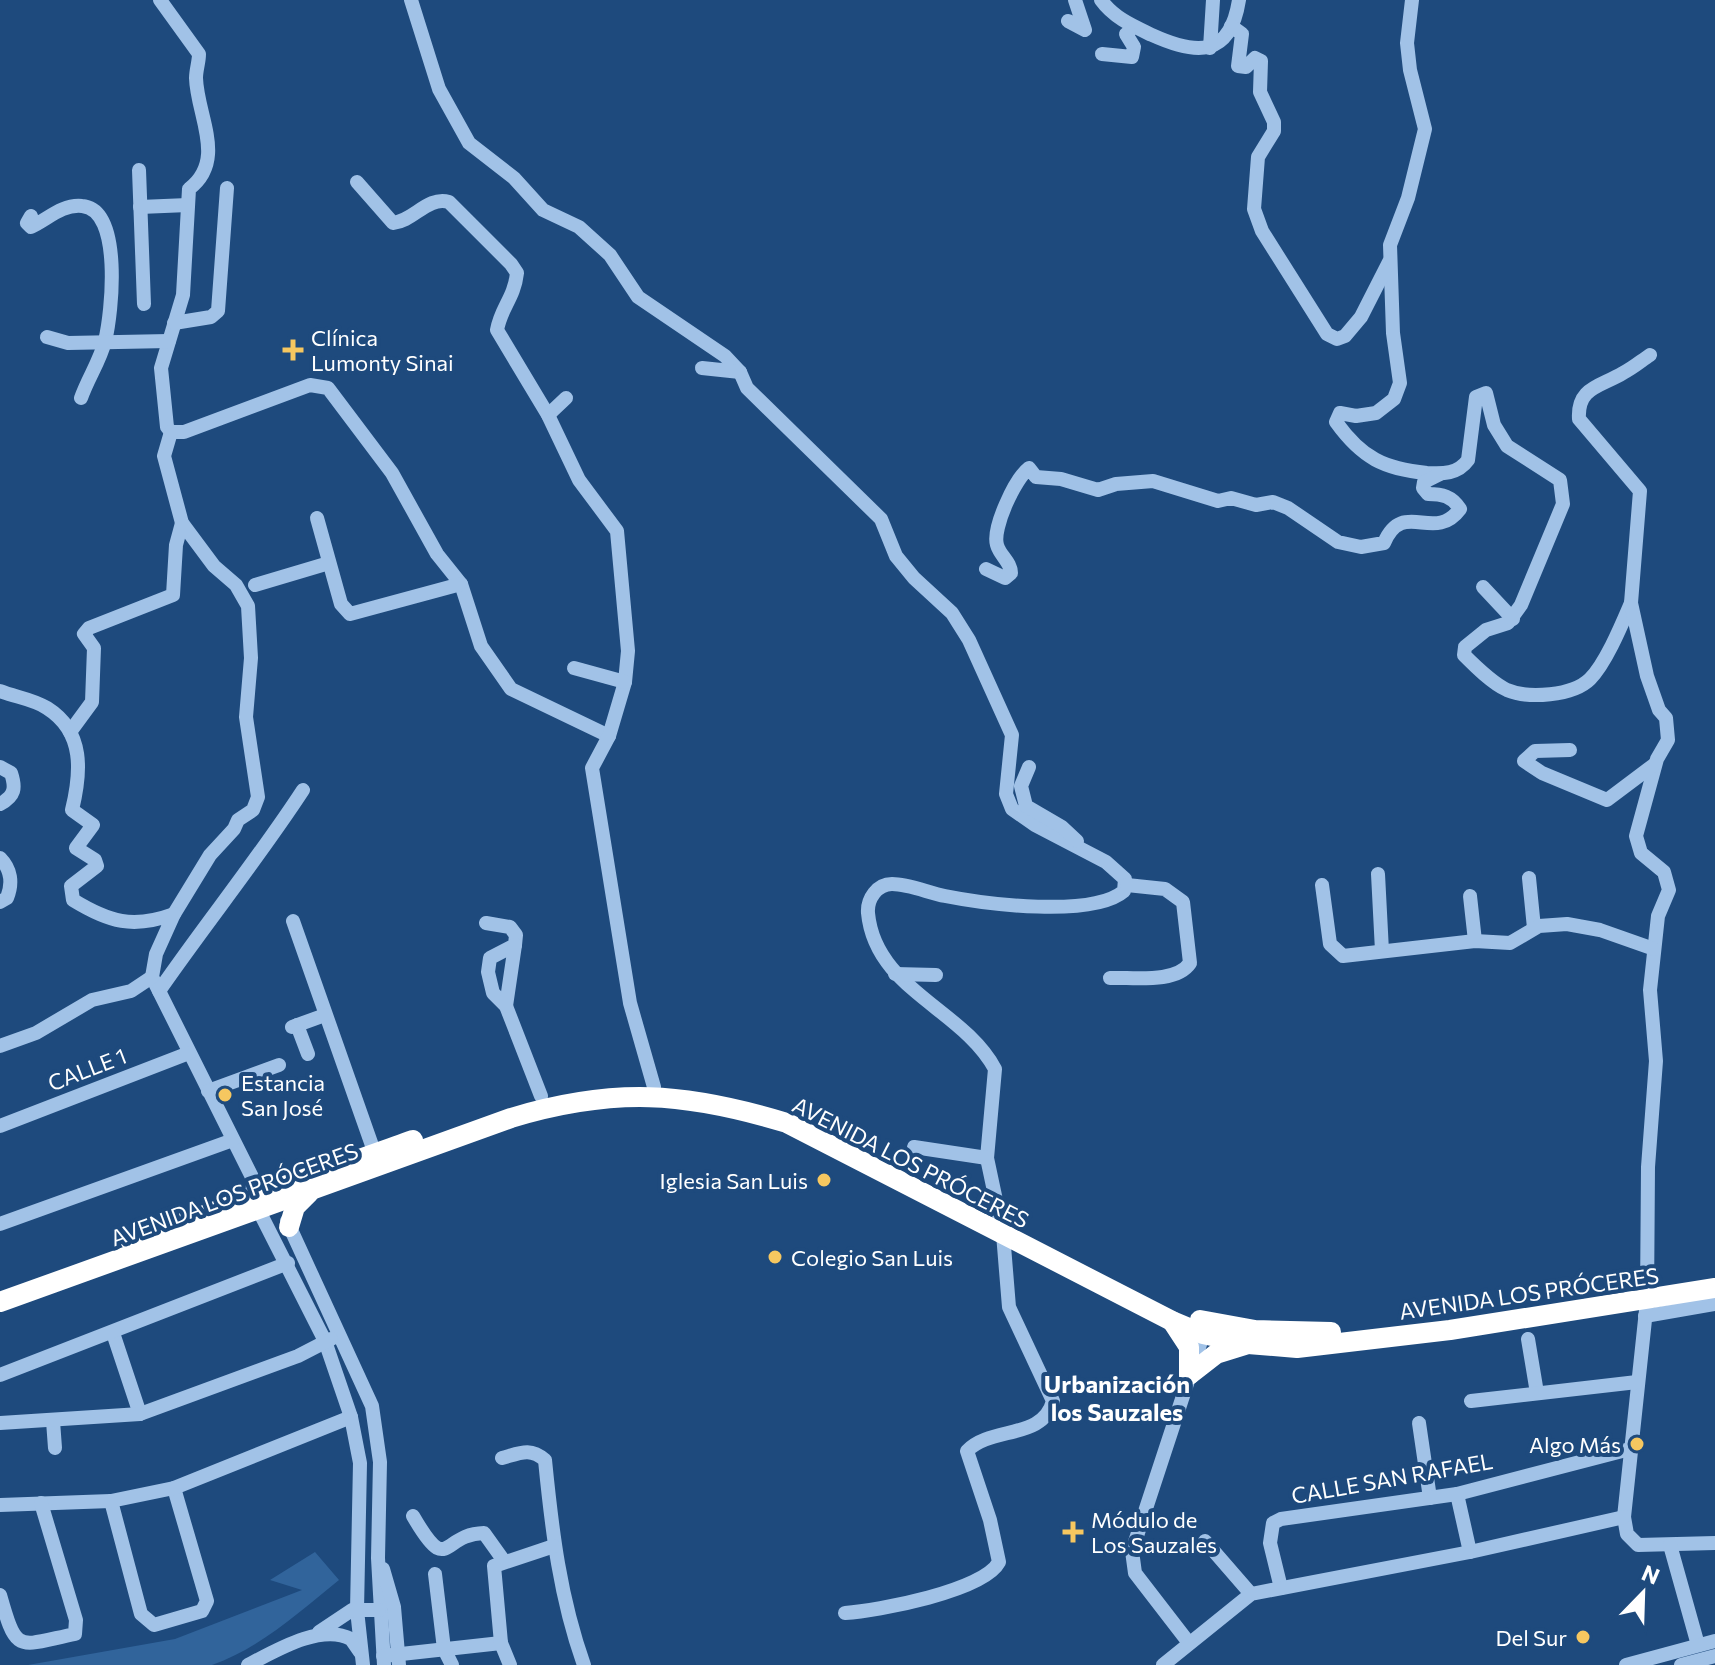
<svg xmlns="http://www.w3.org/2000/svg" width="1715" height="1665" viewBox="0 0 1715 1665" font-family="Commissioner,sans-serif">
  <rect width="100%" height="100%" fill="#1e4a7d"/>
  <path fill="#31649b" d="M315 1552 339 1580C299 1612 262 1647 212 1665H28L175 1639 302 1590 270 1580Z"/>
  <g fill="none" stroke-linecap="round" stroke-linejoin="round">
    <g stroke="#a1c2e7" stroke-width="14">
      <path d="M160 0 199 54C199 62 196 70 196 78 197 116 227 160 189 189L183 295 161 368 167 427 171 432H184L310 385 328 388 392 473 437 554 461 584 481 646 511 689 609 736"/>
      <path d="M411 0 439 89 469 143 514 178 543 210 579 227 610 255 638 297 725 356 740 372 747 388 881 519 896 556 914 578 952 613 969 640 1012 735 1006 794 1012 809 1035 825 1106 862 1125 879 1124 891C1093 918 985 904 945 896 929 893 909 884 892 884 877 884 867 899 868 913 875 989 963 1009 995 1069L987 1158 1001 1224"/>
      <path d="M1101 0C1114 18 1133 26 1152 35 1196 55 1230 58 1239 0"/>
      <path d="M1412 0 1407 43 1410 70 1425 129 1408 198 1390 245 1393 333 1400 383 1394 399 1376 413 1356 416 1340 413 1336 422C1362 458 1384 469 1427 473 1443 474 1458 474 1468 460L1476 397 1486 393 1494 425 1507 446 1560 480 1563 504 1521 605 1508 623 1486 630 1465 647 1464 655C1476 667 1492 683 1507 690 1528 699 1573 696 1590 679 1606 663 1622 624 1631 603"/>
      <polyline points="1068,21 1085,30 1075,0"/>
      <polyline points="1231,26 1242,34 1238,66 1246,67 1255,58 1261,61 1260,92 1274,122 1274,131 1258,157 1254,209 1262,231 1327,334 1337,339 1345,336 1361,317 1389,262"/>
      <polyline points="1210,48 1213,0"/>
      <polyline points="1102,54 1132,57 1134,47 1126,34 1129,32"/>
      <polyline points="139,170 144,304"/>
      <path d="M357 182 393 223C414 221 427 196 449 202L511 264 517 273C514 299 501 307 497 330L548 415 579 480 617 531 628 651 625 682 609 736 592 768 630 1003 654 1087"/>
      <polyline points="140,207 188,205"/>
      <path d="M31 216 27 223 31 227C48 219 62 204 82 206 123 209 112 313 105 341 100 361 88 378 81 398"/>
      <polyline points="174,323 211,317 218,311 227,188"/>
      <polyline points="47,337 68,343 169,341"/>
      <path d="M1650 355C1641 361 1633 368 1623 373 1600 387 1577 387 1579 419L1640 491 1631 603 1647 676 1659 710 1666 718 1668 740 1657 759 1636 836 1641 853 1664 872 1669 890 1658 916 1650 990 1656 1061 1648 1167 1647 1301 1624 1517 1627 1534 1638 1545 1715 1543"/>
      <polyline points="702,368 740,372"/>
      <polyline points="548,415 566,398"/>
      <polyline points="171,432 164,456 182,523 214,566 236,585 248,606 251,658 246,717 258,797 253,810 238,820 234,829 210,855 174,914"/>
      <polyline points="317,518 341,604 350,614 461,584"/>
      <path d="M986 569 1005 578 1011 573C1011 562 1000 556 997 545 992 528 1015 479 1029 468L1036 477 1061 479 1098 490 1116 484 1153 481 1218 501 1231 498 1256 505 1273 502 1288 508 1338 542 1361 547 1384 543C1403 498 1434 544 1460 509 1452 496 1442 494 1428 494L1423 488 1424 482 1440 474"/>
      <polyline points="255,585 329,563"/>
      <polyline points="1483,587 1513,619"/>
      <polyline points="574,668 625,682"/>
      <path d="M0 691C15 697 33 699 47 708 85 732 81 773 72 810L93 825 76 848 95 860 97 866 71 886 73 900C109 922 133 929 174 914L156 954 152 977 254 1181 251 1195 325 1341 351 1417 360 1463 357 1610 363 1665"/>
      <polyline points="70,732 92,702 94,648 84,634 89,628 173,595 176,545 182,523"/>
      <polyline points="1570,750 1535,751 1524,761 1542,773 1607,800 1655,764"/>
      <path d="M0 767 11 773C16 788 15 796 0 804"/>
      <polyline points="1029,767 1021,786 1026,806 1062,827 1077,841"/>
      <path d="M0 858C11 869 13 883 7 898L0 902"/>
      <polyline points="1378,874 1382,951"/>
      <polyline points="1529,878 1534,928"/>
      <polyline points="1322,885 1330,944 1343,956 1475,941 1510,943 1539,926 1567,924 1600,930 1654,949"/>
      <polyline points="1470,896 1475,941"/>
      <polyline points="293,921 375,1154"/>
      <polyline points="486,923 510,927 516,935 515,945 490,958 488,972 493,993 506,1006 541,1096"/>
      <polyline points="895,974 936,975"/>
      <path d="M1110 978C1132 977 1176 984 1190 963L1183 902 1165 889 1127 885"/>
      <path d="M159 991C206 923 258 859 303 790"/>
      <polyline points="506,1006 515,945"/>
      <polyline points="297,1025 308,1054"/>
      <polyline points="292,1027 325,1015"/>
      <polyline points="0,1046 36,1033 92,1000 131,991 152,977"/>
      <polyline points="208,1091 279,1065"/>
      <polyline points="0,1126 189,1053"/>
      <polyline points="914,1147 987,1158"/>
      <polyline points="287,1221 372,1406 380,1462 378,1558 384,1665"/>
      <polyline points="0,1224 233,1140"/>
      <polyline points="1645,1316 1715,1304"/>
      <polyline points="113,1333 140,1414"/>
      <polyline points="1528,1339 1537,1393"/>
      <polyline points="0,1375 288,1263"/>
      <polyline points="1471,1401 1637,1382"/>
      <polyline points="53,1421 55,1448"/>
      <polyline points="0,1423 140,1414 298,1356 331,1339"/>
      <polyline points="1419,1423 1430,1498"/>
      <path d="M502 1458C520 1453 530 1447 545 1460 552 1531 560 1598 584 1665"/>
      <polyline points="1457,1494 1470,1552"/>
      <polyline points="111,1501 141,1614 154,1625 202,1611 207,1601 174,1488"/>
      <polyline points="0,1505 111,1501 174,1488 351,1417"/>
      <path d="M413 1516C449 1578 441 1534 484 1533L504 1561"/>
      <polyline points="1205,1541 1251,1594"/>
      <polyline points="1670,1545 1698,1645"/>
      <polyline points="383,1569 394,1607 399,1665"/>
      <polyline points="435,1574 444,1649 452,1665"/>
      <polyline points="1281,1588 1270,1543 1273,1523 1281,1519 1457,1494 1630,1449"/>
      <path d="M0 1595C17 1655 17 1646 75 1634L76 1620 41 1503"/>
      <path d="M845 1613C877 1611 984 1591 999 1562L990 1520 967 1451C991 1426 1043 1440 1053 1401L1009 1307 1003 1234"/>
      <polyline points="319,1632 352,1610 379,1610"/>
      <polyline points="1189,1643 1135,1573 1132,1551 1206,1326"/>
      <polyline points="383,1656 501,1643"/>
      <path d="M248 1665C275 1651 321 1623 351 1639L360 1652"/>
      <polyline points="510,1665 501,1643 494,1566 554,1546"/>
      <polyline points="1163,1665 1251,1594 1470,1552 1624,1517"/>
      <polyline points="1626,1665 1715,1641"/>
      <polyline points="1681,1665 1715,1656"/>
    </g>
    <g stroke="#fff" stroke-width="20">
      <polyline points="289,1227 295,1207 309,1193"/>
      <path d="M131 1242C225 1207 318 1174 413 1140"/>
      <path d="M0 1302 511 1118C614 1087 685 1092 787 1123L1172 1321 1203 1334 1248 1344 1297 1348 1450 1330 1715 1288"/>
      <polyline points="1200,1320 1255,1330 1331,1332"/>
      <polyline points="1172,1321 1189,1347 1189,1375"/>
      <polyline points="1189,1375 1216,1354 1245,1345"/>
    </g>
  </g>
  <g fill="#f6c760" stroke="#1e4a7d" stroke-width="3">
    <path d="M289 338h8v8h8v8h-8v8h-8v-8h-8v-8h8z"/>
    <circle cx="225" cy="1095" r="8"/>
    <circle cx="824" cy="1180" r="8"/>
    <circle cx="775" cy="1257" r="8"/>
    <circle cx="1637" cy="1444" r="8"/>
    <path d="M1069 1520h8v8h8v8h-8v8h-8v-8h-8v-8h8z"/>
    <circle cx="1583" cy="1637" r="8"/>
  </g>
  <g text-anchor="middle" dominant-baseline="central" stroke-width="8" stroke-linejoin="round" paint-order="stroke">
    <g font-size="22" fill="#fff" stroke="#1e4a7d" text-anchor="start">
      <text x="311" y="337">Clínica<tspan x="311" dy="25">Lumonty Sinai</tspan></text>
      <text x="241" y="1082">Estancia<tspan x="241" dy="25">San José</tspan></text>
      <text x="808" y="1180" text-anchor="end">Iglesia San Luis</text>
      <text x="791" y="1257">Colegio San Luis</text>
      <text x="1621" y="1444" text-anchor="end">Algo Más</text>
      <text x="1091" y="1519">Módulo de<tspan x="1091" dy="25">Los Sauzales</tspan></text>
      <text x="1567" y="1637" text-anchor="end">Del Sur</text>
    </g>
    <g font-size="22" fill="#fff" stroke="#1e4a7d">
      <text transform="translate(87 1069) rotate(-21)">CALLE 1</text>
      <text transform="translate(911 1162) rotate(27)">AVENIDA LOS PRÓCERES</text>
      <text transform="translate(234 1194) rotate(-20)">AVENIDA LOS PRÓCERES</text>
      <text transform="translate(1529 1293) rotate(-8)">AVENIDA LOS PRÓCERES</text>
      <text transform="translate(1392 1478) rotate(-10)">CALLE SAN RAFAEL</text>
    </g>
    <g font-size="24" font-weight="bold" fill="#fff" stroke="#1e4a7d">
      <text x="1117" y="1383">Urbanización<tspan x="1117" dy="28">los Sauzales</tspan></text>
    </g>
  </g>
  <g transform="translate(1643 1593) rotate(23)" stroke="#1e4a7d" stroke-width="6" paint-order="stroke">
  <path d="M0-6L14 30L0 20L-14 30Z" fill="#ffffff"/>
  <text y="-12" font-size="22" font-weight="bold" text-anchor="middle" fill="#ffffff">N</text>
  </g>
</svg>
